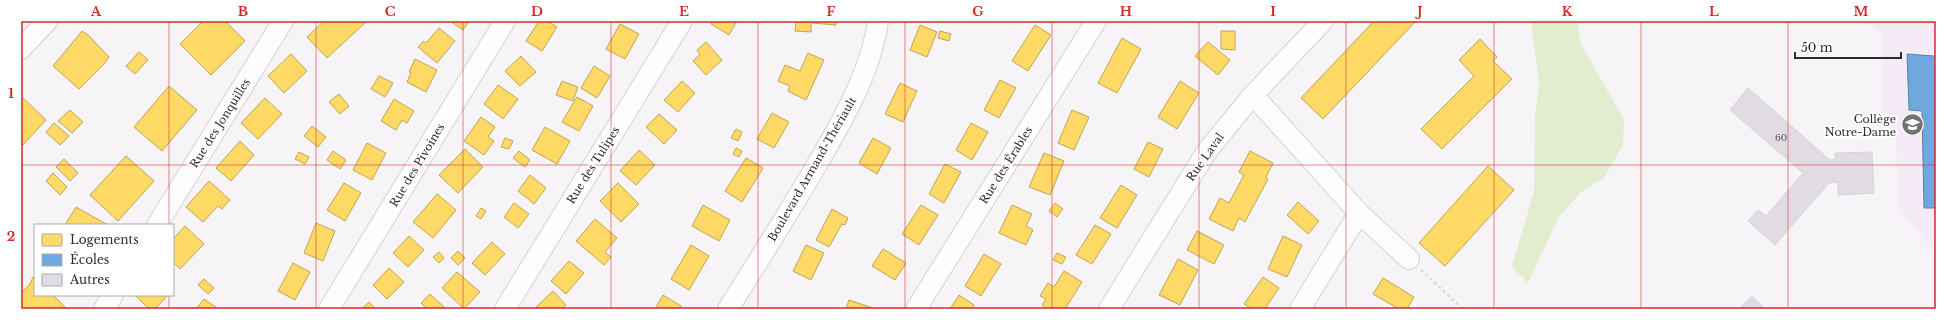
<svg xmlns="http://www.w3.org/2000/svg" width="1957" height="330" viewBox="0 0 1957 330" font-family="'Libre Baskerville',serif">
  <rect width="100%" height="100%" fill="#f6f4f6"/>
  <polygon fill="#f5ebf6" points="1867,21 1936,21 1936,252 1899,213 1896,141 1881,108 1882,34"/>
  <polygon fill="#e2edcf" points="1531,21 1577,21 1580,42 1624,120 1623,145 1604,178 1580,193 1558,218 1528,283 1512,267 1534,191 1535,115 1539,84"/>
  <g fill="#ffd966" stroke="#c0a555">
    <polygon points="203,21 225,21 245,41 211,75 180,44"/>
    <polygon points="324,21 365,21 366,22 327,58 307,37"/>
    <polygon points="450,21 469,21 463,30"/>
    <polygon points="539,21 547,21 557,27 542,51 526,41"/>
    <polygon points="713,21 737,21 729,35 711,24"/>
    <polygon points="812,21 836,21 836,25 812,23"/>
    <polygon points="1374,21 1416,21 1323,119 1301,98"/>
    <polygon points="796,22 811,22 811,32 795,31"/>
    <polygon points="620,24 639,34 625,59 606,49"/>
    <polygon points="920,25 937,32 927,57 910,50"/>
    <polygon points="1035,25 1051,35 1028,71 1012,61"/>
    <polygon points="439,28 455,41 437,63 418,47 424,41 426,43"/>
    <polygon points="82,31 88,35 109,57 105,63 79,89 53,66"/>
    <polygon points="940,31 951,34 949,41 938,38"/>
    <polygon points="1221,31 1235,31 1235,50 1221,49"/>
    <polygon points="1122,38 1141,49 1117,93 1098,83"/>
    <polygon points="1480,39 1497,57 1493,61 1512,79 1442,149 1421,129 1474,76 1459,60"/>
    <polygon points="706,42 722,60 706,75 693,61 700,55 697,50"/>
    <polygon points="1208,42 1230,60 1218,75 1195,56"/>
    <polygon points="139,52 148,60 135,74 126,66"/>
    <polygon points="808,53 824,60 806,100 788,91 790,86 778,81 785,65 800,71"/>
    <polygon points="291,54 307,71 284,93 268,76"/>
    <polygon points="521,56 536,72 520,86 505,71"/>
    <polygon points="415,59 437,70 426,92 407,82 411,73 409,72"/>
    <polygon points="594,66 610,76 597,98 581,88"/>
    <polygon points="379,76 393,83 385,97 371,89"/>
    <polygon points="1000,80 1016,88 999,118 984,110"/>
    <polygon points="562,81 578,87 573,101 556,95"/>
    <polygon points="682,81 695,93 678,112 664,100"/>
    <polygon points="1180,81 1199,93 1177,129 1158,117"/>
    <polygon points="900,83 917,91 903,122 885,114"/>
    <polygon points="498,85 518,99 503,119 484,104"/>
    <polygon points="169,86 197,110 162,151 134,127"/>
    <polygon points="339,94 349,106 340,114 329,102"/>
    <polygon points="22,97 46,120 21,147 21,98"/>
    <polygon points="577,97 593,106 579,131 562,122"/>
    <polygon points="265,98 282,114 258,139 241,123"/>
    <polygon points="394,99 414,111 407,123 402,120 396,130 381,121"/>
    <polygon points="70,110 83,122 72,133 58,121"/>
    <polygon points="1072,110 1089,117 1074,150 1058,143"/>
    <polygon points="772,113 789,122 774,148 757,139"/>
    <polygon points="659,114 677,130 664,144 646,127"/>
    <polygon points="481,117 495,127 488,137 494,141 484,155 464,141"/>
    <polygon points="54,123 69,136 60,145 46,132"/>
    <polygon points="971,123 988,132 972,160 956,150"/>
    <polygon points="312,126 326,137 318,147 304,136"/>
    <polygon points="545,127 570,141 557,164 532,150"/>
    <polygon points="736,129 742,132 738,141 731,138"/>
    <polygon points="505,138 513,141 509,149 501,147"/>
    <polygon points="873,138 891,148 877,174 859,163"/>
    <polygon points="240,141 254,155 231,181 216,168"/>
    <polygon points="1148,142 1163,149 1149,177 1134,169"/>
    <polygon points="367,143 386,153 372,180 353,170"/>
    <polygon points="736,148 742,151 739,157 733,154"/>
    <polygon points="465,149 483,167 458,193 439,175"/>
    <polygon points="639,150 655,165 636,185 620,171"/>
    <polygon points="333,151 346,160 340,169 327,160"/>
    <polygon points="519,151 530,160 525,167 513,158"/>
    <polygon points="1250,151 1273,163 1266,177 1268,179 1245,222 1239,218 1233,231 1209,219 1220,198 1229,203 1244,175 1239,172"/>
    <polygon points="299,152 309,157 305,164 295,159"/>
    <polygon points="1044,153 1064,161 1050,195 1029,187"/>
    <polygon points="126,156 154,181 118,221 90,195"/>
    <polygon points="746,158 763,168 742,202 725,191"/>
    <polygon points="64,159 78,173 70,181 56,167"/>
    <polygon points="945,164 961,172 944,203 929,194"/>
    <polygon points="1488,166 1514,190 1445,266 1419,243"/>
    <polygon points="53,173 67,187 60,195 46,181"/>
    <polygon points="530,175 546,188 534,204 518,191"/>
    <polygon points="209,181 230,200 222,209 218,206 203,222 186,207"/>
    <polygon points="344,183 361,193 345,221 327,210"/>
    <polygon points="618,183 639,204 621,222 600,201"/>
    <polygon points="1121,185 1137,195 1117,228 1100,218"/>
    <polygon points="437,194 456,210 433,238 413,222"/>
    <polygon points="1298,202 1319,221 1308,234 1287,215"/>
    <polygon points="514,203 529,214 518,228 504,217"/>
    <polygon points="1055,203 1063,209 1057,217 1049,211"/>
    <polygon points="703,205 730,220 719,241 692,226"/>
    <polygon points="921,205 938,215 919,245 902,234"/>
    <polygon points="1012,205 1032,214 1026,226 1033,230 1026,245 999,233"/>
    <polygon points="76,207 108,225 65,225"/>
    <polygon points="481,208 486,211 481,219 476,216"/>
    <polygon points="832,209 848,218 845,225 842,224 829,247 816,240"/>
    <polygon points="595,219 617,238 605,252 611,257 604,265 576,241"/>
    <polygon points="316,223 335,231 323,261 304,253"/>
    <polygon points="1095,225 1111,234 1092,264 1076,255"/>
    <polygon points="185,226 204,244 180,269 173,262 173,239"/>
    <polygon points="1197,231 1224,245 1214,264 1187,250"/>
    <polygon points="409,236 424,250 408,267 393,253"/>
    <polygon points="1283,236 1302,245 1287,277 1268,269"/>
    <polygon points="492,242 505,254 485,275 472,263"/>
    <polygon points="691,245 709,256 689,290 671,279"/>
    <polygon points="806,245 824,253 811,280 793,271"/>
    <polygon points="883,249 906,263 895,280 872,266"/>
    <polygon points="458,251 465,258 458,265 451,258"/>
    <polygon points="439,252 444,258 439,263 433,257"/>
    <polygon points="1057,253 1066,257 1062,264 1053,260"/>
    <polygon points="984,254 1001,264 981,296 965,286"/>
    <polygon points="1178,259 1198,270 1180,305 1159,295"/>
    <polygon points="569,261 584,273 566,294 551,281"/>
    <polygon points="293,263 310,272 295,300 278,291"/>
    <polygon points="389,268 404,282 387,299 373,285"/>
    <polygon points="1064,271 1082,282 1065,309 1048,309 1042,305 1046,299 1040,296 1048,283 1054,287"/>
    <polygon points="457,272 480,292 464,309 442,288"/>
    <polygon points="33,277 35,278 35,295 53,295 67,309 21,309 21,293 30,284"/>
    <polygon points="1263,277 1279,288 1265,309 1252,309 1244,304"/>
    <polygon points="1383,278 1414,297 1407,309 1399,309 1373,294"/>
    <polygon points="204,279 214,288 208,294 198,285"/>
    <polygon points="553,291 566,305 562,309 534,309"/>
    <polygon points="430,294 444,307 442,309 427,309 421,303"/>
    <polygon points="135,295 168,295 155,309 149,309"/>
    <polygon points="663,295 681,306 680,309 655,309"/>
    <polygon points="959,295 974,305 971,309 950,309"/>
    <polygon points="204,299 217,308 217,309 196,309"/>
    <polygon points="849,300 876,309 846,309"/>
    <polygon points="369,302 376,309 362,309"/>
  </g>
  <polygon fill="#6fa8dc" stroke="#5b82a8" points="1907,54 1934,56 1936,54 1936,208 1924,208 1922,111 1909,110"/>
  <g fill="#e1dce3" stroke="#d5d4d6">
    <polygon points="1748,88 1830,160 1835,159 1835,153 1872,152 1874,193 1838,195 1838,182 1829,183 1775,245 1748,221 1758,210 1766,216 1803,173 1730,110"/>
    <polygon points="1752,296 1765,309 1739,309"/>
  </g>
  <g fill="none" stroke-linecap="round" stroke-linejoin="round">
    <defs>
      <g id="minor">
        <polyline points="21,49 47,21"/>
        <polyline points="1253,95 1359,213 1409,259"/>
        <polyline points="157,225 283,21"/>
        <polyline points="104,309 113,295"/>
        <polyline points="329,309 505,21"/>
        <polyline points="505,309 682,21"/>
        <path d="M728 309C759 260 790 211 819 161 844 118 871 71 878 21"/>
        <polyline points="916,309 1096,21"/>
        <polyline points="1109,309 1207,151 1253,95 1323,21"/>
        <polyline points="1300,309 1359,213"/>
      </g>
    </defs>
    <use href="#minor" stroke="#d3d1d3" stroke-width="22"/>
    <polyline stroke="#dbdadb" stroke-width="2.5" stroke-dasharray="3 3" stroke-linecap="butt" points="1421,270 1463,309"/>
    <use href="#minor" stroke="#fefdfe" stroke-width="20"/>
  </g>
  <path fill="none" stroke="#d62828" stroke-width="1" stroke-opacity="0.55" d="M169 21V225M316 21V309M463 21V309M611 21V309M758 21V309M905 21V309M1052 21V309M1199 21V309M1346 21V309M1494 21V309M1641 21V309M1788 21V309M21 165H1936M169 295V309"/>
  <defs>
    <symbol id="school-disc" viewBox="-11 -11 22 22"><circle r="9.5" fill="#737173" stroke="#fff"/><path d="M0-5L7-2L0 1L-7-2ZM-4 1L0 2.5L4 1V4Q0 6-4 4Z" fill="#fff"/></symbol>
  </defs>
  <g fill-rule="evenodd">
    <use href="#school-disc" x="1900" y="112" width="25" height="25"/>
  </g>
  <g text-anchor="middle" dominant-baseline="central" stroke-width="4" stroke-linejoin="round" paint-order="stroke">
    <g font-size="9" fill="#5d5a5e">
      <text x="1781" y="137">60</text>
    </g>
    <g font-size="11" fill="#2d2b2d" stroke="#fff" text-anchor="end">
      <text x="1896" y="119">Collège<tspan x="1896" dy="13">Notre-Dame</tspan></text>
    </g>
    <g font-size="11" fill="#2d2b2d" stroke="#fff">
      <text transform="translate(220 123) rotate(-58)">Rue des Jonquilles</text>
      <text transform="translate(1205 157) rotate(-55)">Rue Laval</text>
      <text transform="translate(417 165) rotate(-59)">Rue des Pivoines</text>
      <text transform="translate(593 165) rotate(-58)">Rue des Tulipes</text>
      <text transform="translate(1006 165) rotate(-58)">Rue des Érables</text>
      <text transform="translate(812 169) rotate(-60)">Boulevard Armand-Thériault</text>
    </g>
  </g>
  <rect width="1957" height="330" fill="none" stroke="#ffffff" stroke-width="44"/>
  <rect x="34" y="224" width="140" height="72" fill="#ffffff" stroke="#abaaab"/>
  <rect x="42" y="234" width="20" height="12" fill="#ffd966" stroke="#abaaab"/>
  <text x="70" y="244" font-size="12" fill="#2d2b2d">Logements</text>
  <rect x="42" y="254" width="20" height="12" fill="#6fa8dc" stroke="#abaaab"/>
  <text x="70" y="264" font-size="12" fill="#2d2b2d">Écoles</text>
  <rect x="42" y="274" width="20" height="12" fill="#e1dce3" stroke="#abaaab"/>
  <text x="70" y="284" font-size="12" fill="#2d2b2d">Autres</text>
  <path d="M1795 52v6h106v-6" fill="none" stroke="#2d2b2d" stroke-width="2"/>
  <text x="1801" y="52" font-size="12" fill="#2d2b2d" stroke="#ffffff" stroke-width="3" paint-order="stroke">50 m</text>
  <rect x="22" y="22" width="1913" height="286" fill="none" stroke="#d62828" stroke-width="1.5"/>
  <g font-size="13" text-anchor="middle" font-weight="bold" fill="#d62828">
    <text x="96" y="16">A</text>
    <text x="243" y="16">B</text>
    <text x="390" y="16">C</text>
    <text x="537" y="16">D</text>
    <text x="684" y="16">E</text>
    <text x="831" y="16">F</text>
    <text x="978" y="16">G</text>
    <text x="1126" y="16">H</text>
    <text x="1273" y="16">I</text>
    <text x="1420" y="16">J</text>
    <text x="1567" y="16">K</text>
    <text x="1714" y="16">L</text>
    <text x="1861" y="16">M</text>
    <text x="11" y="98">1</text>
    <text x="11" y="241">2</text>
  </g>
</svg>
